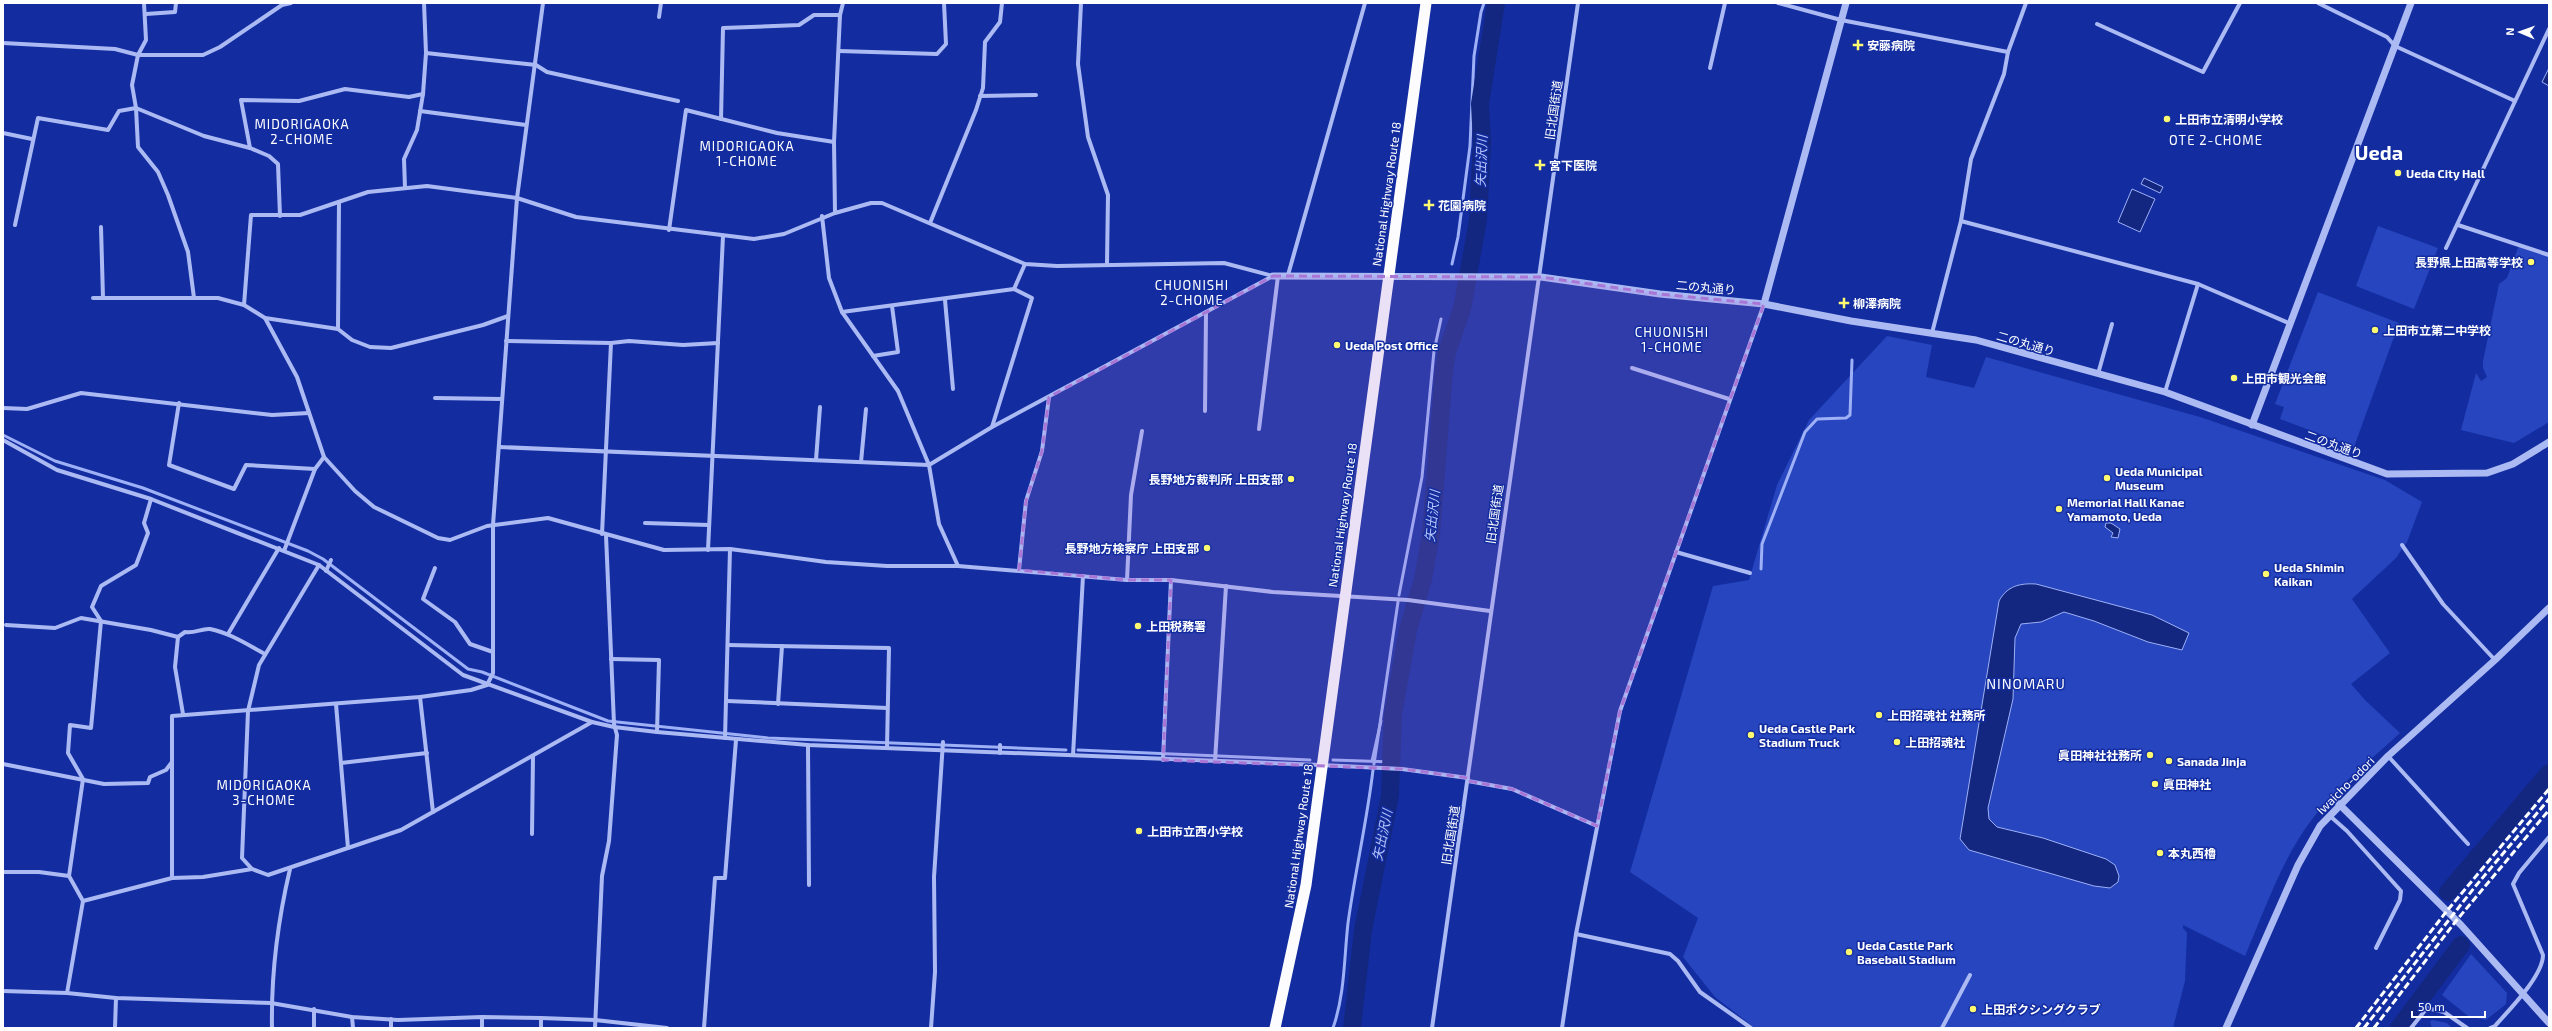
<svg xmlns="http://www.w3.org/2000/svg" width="2552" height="1031" viewBox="0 0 2552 1031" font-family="'Exo 2','Noto Sans JP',sans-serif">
  <rect width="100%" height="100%" fill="#132da0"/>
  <g fill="#2645be">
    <polygon points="2378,226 2438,248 2414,309 2356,286"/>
    <polygon points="2519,245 2549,255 2549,422 2514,443 2461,430 2476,373 2481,381 2487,377 2483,368 2483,361 2499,284 2507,278"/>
    <polygon points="2318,292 2399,323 2354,447 2280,419 2284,407 2275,404"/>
    <path d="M1887 336 1932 345 1926 377 1974 388 1986 357 2200 417 2385 480 2422 502 2407 542 2396 558 2352 599 2390 653 2351 684 2365 700 2400 733C2371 760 2337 786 2313 818 2282 858 2265 910 2245 956L2183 925V928L2187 933 2185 981 2173 1028H1755L1715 997 1683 957 1698 918 1630 872 1713 586 1749 580 1777 485 1809 420Z"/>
    <polygon points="2471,954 2507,993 2506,1004 2486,1020 2468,1016 2442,995"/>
    <polygon points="2432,1020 2447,1023 2452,1028 2432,1028 2430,1022"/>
  </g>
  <g fill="#132781" stroke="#9eb1f7">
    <polygon points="2549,68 2549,86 2542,82"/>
    <polygon points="2144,178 2163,187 2160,193 2141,184"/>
    <polygon points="2132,189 2155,199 2140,232 2118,222"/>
    <polygon points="2106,523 2111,523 2120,529 2118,538 2111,537 2113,533 2105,527"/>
    <path d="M2036 584 2152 615 2189 633 2182 650 2148 642 2094 621 2064 612 2041 622 2021 624 2015 638 2013 699 1988 808 1989 819 1997 827 2043 838 2106 859 2115 865 2119 876 2118 882 2110 888 2094 886 1969 850 1960 839 1999 601C2007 586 2020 583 2036 584Z"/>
  </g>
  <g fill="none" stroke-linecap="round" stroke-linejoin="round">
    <g stroke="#9eb1f7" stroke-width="3">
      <polyline points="1452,264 1458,237 1470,146 1474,56 1481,12 1484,3"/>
      <polyline points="3,435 55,461 143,488 308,551 323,559 468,669 482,672 608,721 768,738 1066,750"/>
      <polyline points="1761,569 1762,544 1805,432 1817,419 1846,418 1850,415 1852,360"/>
      <polyline points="1399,595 1422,477 1434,351 1441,319"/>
      <polyline points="1078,750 1310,760"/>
      <polyline points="1333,760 1393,762"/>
      <polyline points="1372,761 1381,721"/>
      <polyline points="1374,764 1398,602"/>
      <path d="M1333 1028C1345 994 1344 958 1348 923 1355 872 1367 821 1373 770"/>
    </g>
    <g stroke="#132781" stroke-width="18">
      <polyline points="2448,892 2549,773"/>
      <polyline points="1352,1028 1363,930 1390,796 1393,714 1408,630 1423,579 1431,534 1444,371 1447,352 1462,309 1478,220 1482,142 1480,104 1496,3"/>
      <polyline points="2399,1028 2461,945"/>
    </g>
    <g stroke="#acbaf4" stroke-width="4">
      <polyline points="144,3 146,40 138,55 132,85 136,108 138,147 158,172 168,195 188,252 194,298"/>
      <polyline points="1081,3 1078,64 1088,137 1108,195 1107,264"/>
      <polyline points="1778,3 1841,20 2008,52"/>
      <polyline points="2318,3 2387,37 2395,46 2515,101"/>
      <polyline points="146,14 175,12 176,3"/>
      <polyline points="659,17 661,3"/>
      <polyline points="2097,24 2203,72 2240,3"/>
      <polyline points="3,43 115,49 138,55 203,55 220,47 282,5 291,3"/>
      <polyline points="839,51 937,54 946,44 944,3"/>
      <polyline points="426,53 536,65 547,72 678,101"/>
      <polyline points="1710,68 1725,3"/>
      <polyline points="980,96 1036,95"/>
      <polyline points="420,111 526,125"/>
      <polyline points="721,119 723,28 799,25 814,15 840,15"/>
      <polyline points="3,133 32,139"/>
      <polyline points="250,148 241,100 299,101 345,89 409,97 423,94"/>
      <polyline points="405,188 404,159 417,130 423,94 426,53 424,3"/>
      <polyline points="835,213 834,142 840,15 843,3"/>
      <polyline points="822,216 829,278 842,312 898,391 929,465 939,524 958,566"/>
      <polyline points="1961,221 2198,284 2291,324"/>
      <polyline points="930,223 976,110 983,88 985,42 1000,22 1002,3"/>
      <polyline points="15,225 38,118 108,130 119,111 136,108 204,136 250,148 269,156 278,164 280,216"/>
      <polyline points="2458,225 2549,255"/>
      <polyline points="101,227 103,298"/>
      <polyline points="669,230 686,110 777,133 834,142"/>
      <polyline points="2446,248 2549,29"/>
      <polyline points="1288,275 1365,3"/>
      <polyline points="1014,289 1025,264"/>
      <polyline points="93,298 218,298 244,305 265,318 338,329 352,340 370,347 391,348 483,325 508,316"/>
      <polyline points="945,300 953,389"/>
      <polyline points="244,305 251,215 300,215 368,192 427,186 517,198 576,217 754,239 784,234 835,213 871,203 882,203 1025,264 1057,266 1224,263 1273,276"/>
      <polyline points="842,312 1014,289 1032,298 992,427"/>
      <polyline points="265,318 297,377 324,457 355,491 374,507 438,538 450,540 487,526 548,518 664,550 730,549 826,562 887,566 958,566 1127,580 1171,580 1273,592 1408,600 1490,611"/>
      <polyline points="338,329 339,202"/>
      <polyline points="1932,333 1961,221 1971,159 2004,74 2008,52 2026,3"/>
      <polyline points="506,341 611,343 629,341 683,345 718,343"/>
      <polyline points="873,356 898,352 892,306"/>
      <polyline points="1632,368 1729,399"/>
      <polyline points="2098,374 2112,324"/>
      <polyline points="2165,392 2198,284"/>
      <polyline points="435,398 502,399"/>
      <polyline points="179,403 169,465 234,489 246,465 315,469"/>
      <polyline points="3,408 27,409 81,393 272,415 309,413"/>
      <polyline points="1205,411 1206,314"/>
      <polyline points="1259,429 1278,276"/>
      <polyline points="3,440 57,470 151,499 319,565 463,675 592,722 614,727 657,732 808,745 1321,765 1402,769 1468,778"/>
      <polyline points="499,447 929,465 992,427 1273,276"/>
      <polyline points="816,460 820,407"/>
      <polyline points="861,462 866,409"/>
      <polyline points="645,523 709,525"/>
      <polyline points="602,534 611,343"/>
      <polyline points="2402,545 2443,604 2495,660"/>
      <polyline points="708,550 723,236"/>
      <polyline points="284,551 315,469 324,457"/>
      <polyline points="1676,552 1750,573"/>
      <polyline points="319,565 259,665 248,711 242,858 252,869 268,875 401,830 592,722"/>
      <polyline points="435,568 423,599 455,622 470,644 493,652"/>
      <polyline points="1019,570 1026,501 1042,451 1049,397"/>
      <polyline points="326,571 331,560"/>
      <polyline points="1127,580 1131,495 1142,431"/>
      <path d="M6 625 55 628 81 618 151 630 178 637 185 632C194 634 202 628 210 629 230 633 248 645 265 654"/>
      <polyline points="228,634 279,548"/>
      <polyline points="178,637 175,667 183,714"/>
      <polyline points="728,645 889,648 887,748"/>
      <polyline points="611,659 659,660 657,732"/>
      <polyline points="420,697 433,812"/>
      <polyline points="727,701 887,708"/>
      <polyline points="336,704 348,848"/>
      <polyline points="778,704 782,646"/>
      <polyline points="725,738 730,549"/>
      <polyline points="808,745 809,885"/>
      <polyline points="1000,753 1000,745"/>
      <polyline points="1073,755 1083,576"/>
      <polyline points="2388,756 2468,844"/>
      <polyline points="1163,760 1171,580"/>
      <polyline points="1215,761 1226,586"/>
      <polyline points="341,763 427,753"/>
      <polyline points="3,764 104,784 148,783 150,777 166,770 172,762"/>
      <polyline points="1468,781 1512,789 1597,826"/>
      <polyline points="2330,816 2347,831 2401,891 2400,900 2376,948"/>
      <polyline points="532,834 533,756"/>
      <polyline points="3,872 39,872 69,876 83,901 67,993"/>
      <polyline points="69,876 83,779 68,753 70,725 91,728 101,621 92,607 101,586 136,565 148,533 144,523 151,499"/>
      <polyline points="172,878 172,716 420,697 471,690 487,685 493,673 493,525 517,198 543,3"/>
      <polyline points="83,901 172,878 203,877 252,869"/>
      <polyline points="1576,934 1670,954 1678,961 1700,992 1751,1028"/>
      <polyline points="3,991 67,993 116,998 271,1003 352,1017 398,1020 482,1017 541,1018 595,1020 667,1028"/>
      <polyline points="314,1009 314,1028"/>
      <polyline points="352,1017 353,1028"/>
      <polyline points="115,1028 116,998"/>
      <path d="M272 1028C271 975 278 920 290 869"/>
      <polyline points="391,1028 391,1019"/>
      <polyline points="482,1028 482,1017"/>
      <polyline points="541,1028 541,1018"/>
      <polyline points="595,1028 602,876 609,841 617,735 614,724 606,535"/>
      <polyline points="704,1028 715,878 725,878 736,740"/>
      <polyline points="931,1028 935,972 934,877 943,742"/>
      <polyline points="1432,1028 1578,3"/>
      <polyline points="1562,1028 1576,934 1620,711 1764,304"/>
      <polyline points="1942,1028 1970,975"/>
      <polyline points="2411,1028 2427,1008 2444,1012 2467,1028"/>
      <path d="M2490 1028 2495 1026C2509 1010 2543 976 2543 955L2513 884 2519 873 2549 837"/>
    </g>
    <g stroke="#acbaf4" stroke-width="7">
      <polyline points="1273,276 1541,277 1660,294 1764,304 1851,321 1976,340 2165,392 2387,474 2487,473 2513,464 2549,442"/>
      <polyline points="1764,304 1846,3"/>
      <polyline points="2252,425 2411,3"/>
      <polyline points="2339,804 2461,925 2549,1023"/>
      <polyline points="2226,1028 2298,865 2320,826 2388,756 2495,660 2549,608"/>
    </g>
    <polyline stroke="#fcfcff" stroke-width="11" points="1275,1028 1306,885 1426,3"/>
    <g stroke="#fff" stroke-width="3" stroke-dasharray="7 3" stroke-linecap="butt">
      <polyline points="2356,1028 2446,912 2549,789"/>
      <polyline points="2364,1028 2474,888 2549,799"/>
      <polyline points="2374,1028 2456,921 2549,810"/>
    </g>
  </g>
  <path fill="#a976d5" fill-opacity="0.2" stroke="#a976d5" stroke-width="3" stroke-dasharray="8 5" stroke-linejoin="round" d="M1273 276 1541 277 1660 294 1764 304 1620 711 1597 826 1512 789 1468 781V778L1402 769 1163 760 1171 580H1127L1019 570 1026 501 1042 451 1049 397Z"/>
  <g fill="#fffa6f" stroke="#132da0" stroke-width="1.5">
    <path d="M1856 39h4v4h4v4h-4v4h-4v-4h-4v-4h4z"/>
    <circle cx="2167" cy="119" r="4"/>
    <path d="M1538 159h4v4h4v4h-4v4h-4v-4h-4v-4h4z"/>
    <circle cx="2398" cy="173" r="4"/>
    <path d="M1427 199h4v4h4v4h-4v4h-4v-4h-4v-4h4z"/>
    <circle cx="2531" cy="262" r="4"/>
    <path d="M1842 297h4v4h4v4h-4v4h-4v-4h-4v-4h4z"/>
    <circle cx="2375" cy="330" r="4"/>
    <circle cx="1337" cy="345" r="4"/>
    <circle cx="2234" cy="378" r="4"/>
    <circle cx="2107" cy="478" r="4"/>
    <circle cx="1291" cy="479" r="4"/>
    <circle cx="2059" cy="509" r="4"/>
    <circle cx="1207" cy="548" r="4"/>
    <circle cx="2266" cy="574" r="4"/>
    <circle cx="1138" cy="626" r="4"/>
    <circle cx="1879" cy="715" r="4"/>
    <circle cx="1751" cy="735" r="4"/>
    <circle cx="1897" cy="742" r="4"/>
    <circle cx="2150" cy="755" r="4"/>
    <circle cx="2169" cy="761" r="4"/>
    <circle cx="2155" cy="784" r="4"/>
    <circle cx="1139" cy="831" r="4"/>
    <circle cx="2160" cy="853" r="4"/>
    <circle cx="1849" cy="952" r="4"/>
    <circle cx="1973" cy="1009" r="4"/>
  </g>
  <g text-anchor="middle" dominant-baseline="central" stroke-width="3" stroke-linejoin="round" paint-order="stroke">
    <g font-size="12" font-weight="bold" fill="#fff" stroke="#132da0" text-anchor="start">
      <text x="1867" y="45">安藤病院</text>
      <text x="2175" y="119">上田市立清明小学校</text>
      <text x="1549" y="165">宮下医院</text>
      <text x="2406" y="173">Ueda City Hall</text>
      <text x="1438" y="205">花園病院</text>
      <text x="2523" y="262" text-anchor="end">長野県上田高等学校</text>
      <text x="1853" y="303">柳澤病院</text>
      <text x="2383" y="330">上田市立第二中学校</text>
      <text x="1345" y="345">Ueda Post Office</text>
      <text x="2242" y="378">上田市観光会館</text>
      <text x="2115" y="471">Ueda Municipal<tspan x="2115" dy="14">Museum</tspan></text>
      <text x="1283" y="479" text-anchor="end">長野地方裁判所 上田支部</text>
      <text x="2067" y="502">Memorial Hall Kanae<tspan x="2067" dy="14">Yamamoto, Ueda</tspan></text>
      <text x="1199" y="548" text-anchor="end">長野地方検察庁 上田支部</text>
      <text x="2274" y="567">Ueda Shimin<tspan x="2274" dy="14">Kaikan</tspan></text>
      <text x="1146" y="626">上田税務署</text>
      <text x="1887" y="715">上田招魂社 社務所</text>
      <text x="1759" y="728">Ueda Castle Park<tspan x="1759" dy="14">Stadium Truck</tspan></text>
      <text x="1905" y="742">上田招魂社</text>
      <text x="2142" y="755" text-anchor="end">眞田神社社務所</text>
      <text x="2177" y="761">Sanada Jinja</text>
      <text x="2163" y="784">眞田神社</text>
      <text x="1147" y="831">上田市立西小学校</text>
      <text x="2168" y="853">本丸西櫓</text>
      <text x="1857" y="945">Ueda Castle Park<tspan x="1857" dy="14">Baseball Stadium</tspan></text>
      <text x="1981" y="1009">上田ボクシングクラブ</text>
    </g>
    <g font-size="12" fill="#fff" stroke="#132da0">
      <text transform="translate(1553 110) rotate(-82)">旧北国街道</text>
      <text transform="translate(1386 194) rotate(-82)">National Highway Route 18</text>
      <text transform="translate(1706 287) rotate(5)">二の丸通り</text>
      <text transform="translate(2026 343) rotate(16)">二の丸通り</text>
      <text transform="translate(2334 444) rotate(20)">二の丸通り</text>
      <text transform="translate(1494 514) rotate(-82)">旧北国街道</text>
      <text transform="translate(1342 515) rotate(-82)">National Highway Route 18</text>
      <text transform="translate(2345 785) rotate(-45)">Iwaicho-odori</text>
      <text transform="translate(1450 835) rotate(-81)">旧北国街道</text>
      <text transform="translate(1298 836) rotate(-82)">National Highway Route 18</text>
    </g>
    <g font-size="13" letter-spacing="1" fill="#fff" stroke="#132da0">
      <text x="302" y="124">MIDORIGAOKA<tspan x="302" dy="15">2-CHOME</tspan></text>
      <text x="2216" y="140">OTE 2-CHOME</text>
      <text x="747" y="146">MIDORIGAOKA<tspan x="747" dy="15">1-CHOME</tspan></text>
      <text x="1192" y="285">CHUONISHI<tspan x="1192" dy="15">2-CHOME</tspan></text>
      <text x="1672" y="332">CHUONISHI<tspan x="1672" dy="15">1-CHOME</tspan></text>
      <text x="264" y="785">MIDORIGAOKA<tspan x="264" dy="15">3-CHOME</tspan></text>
    </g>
    <g font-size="13" font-style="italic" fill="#b8c6fa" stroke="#132da0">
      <text transform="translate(1481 161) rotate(-88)">矢出沢川</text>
      <text transform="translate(1432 516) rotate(-84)">矢出沢川</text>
      <text transform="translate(1382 835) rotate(-78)">矢出沢川</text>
    </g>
    <g font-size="14" letter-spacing="1" fill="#fff" stroke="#132da0">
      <text x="2026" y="683">NINOMARU</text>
    </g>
    <g font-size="20" font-weight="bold" fill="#fff" stroke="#132da0">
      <text x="2379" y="152">Ueda</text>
    </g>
  </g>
  <rect width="2552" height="1031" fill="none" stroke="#ffffff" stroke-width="8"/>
  <g transform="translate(2520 32) rotate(272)" stroke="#132da0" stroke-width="3" paint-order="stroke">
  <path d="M0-3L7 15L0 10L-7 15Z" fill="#ffffff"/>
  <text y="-6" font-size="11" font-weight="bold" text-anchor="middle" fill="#ffffff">N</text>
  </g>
  <path d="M2412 1011v6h73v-6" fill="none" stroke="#ffffff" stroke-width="2"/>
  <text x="2418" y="1011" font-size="12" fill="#ffffff" stroke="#132da0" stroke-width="3" paint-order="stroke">50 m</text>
</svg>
